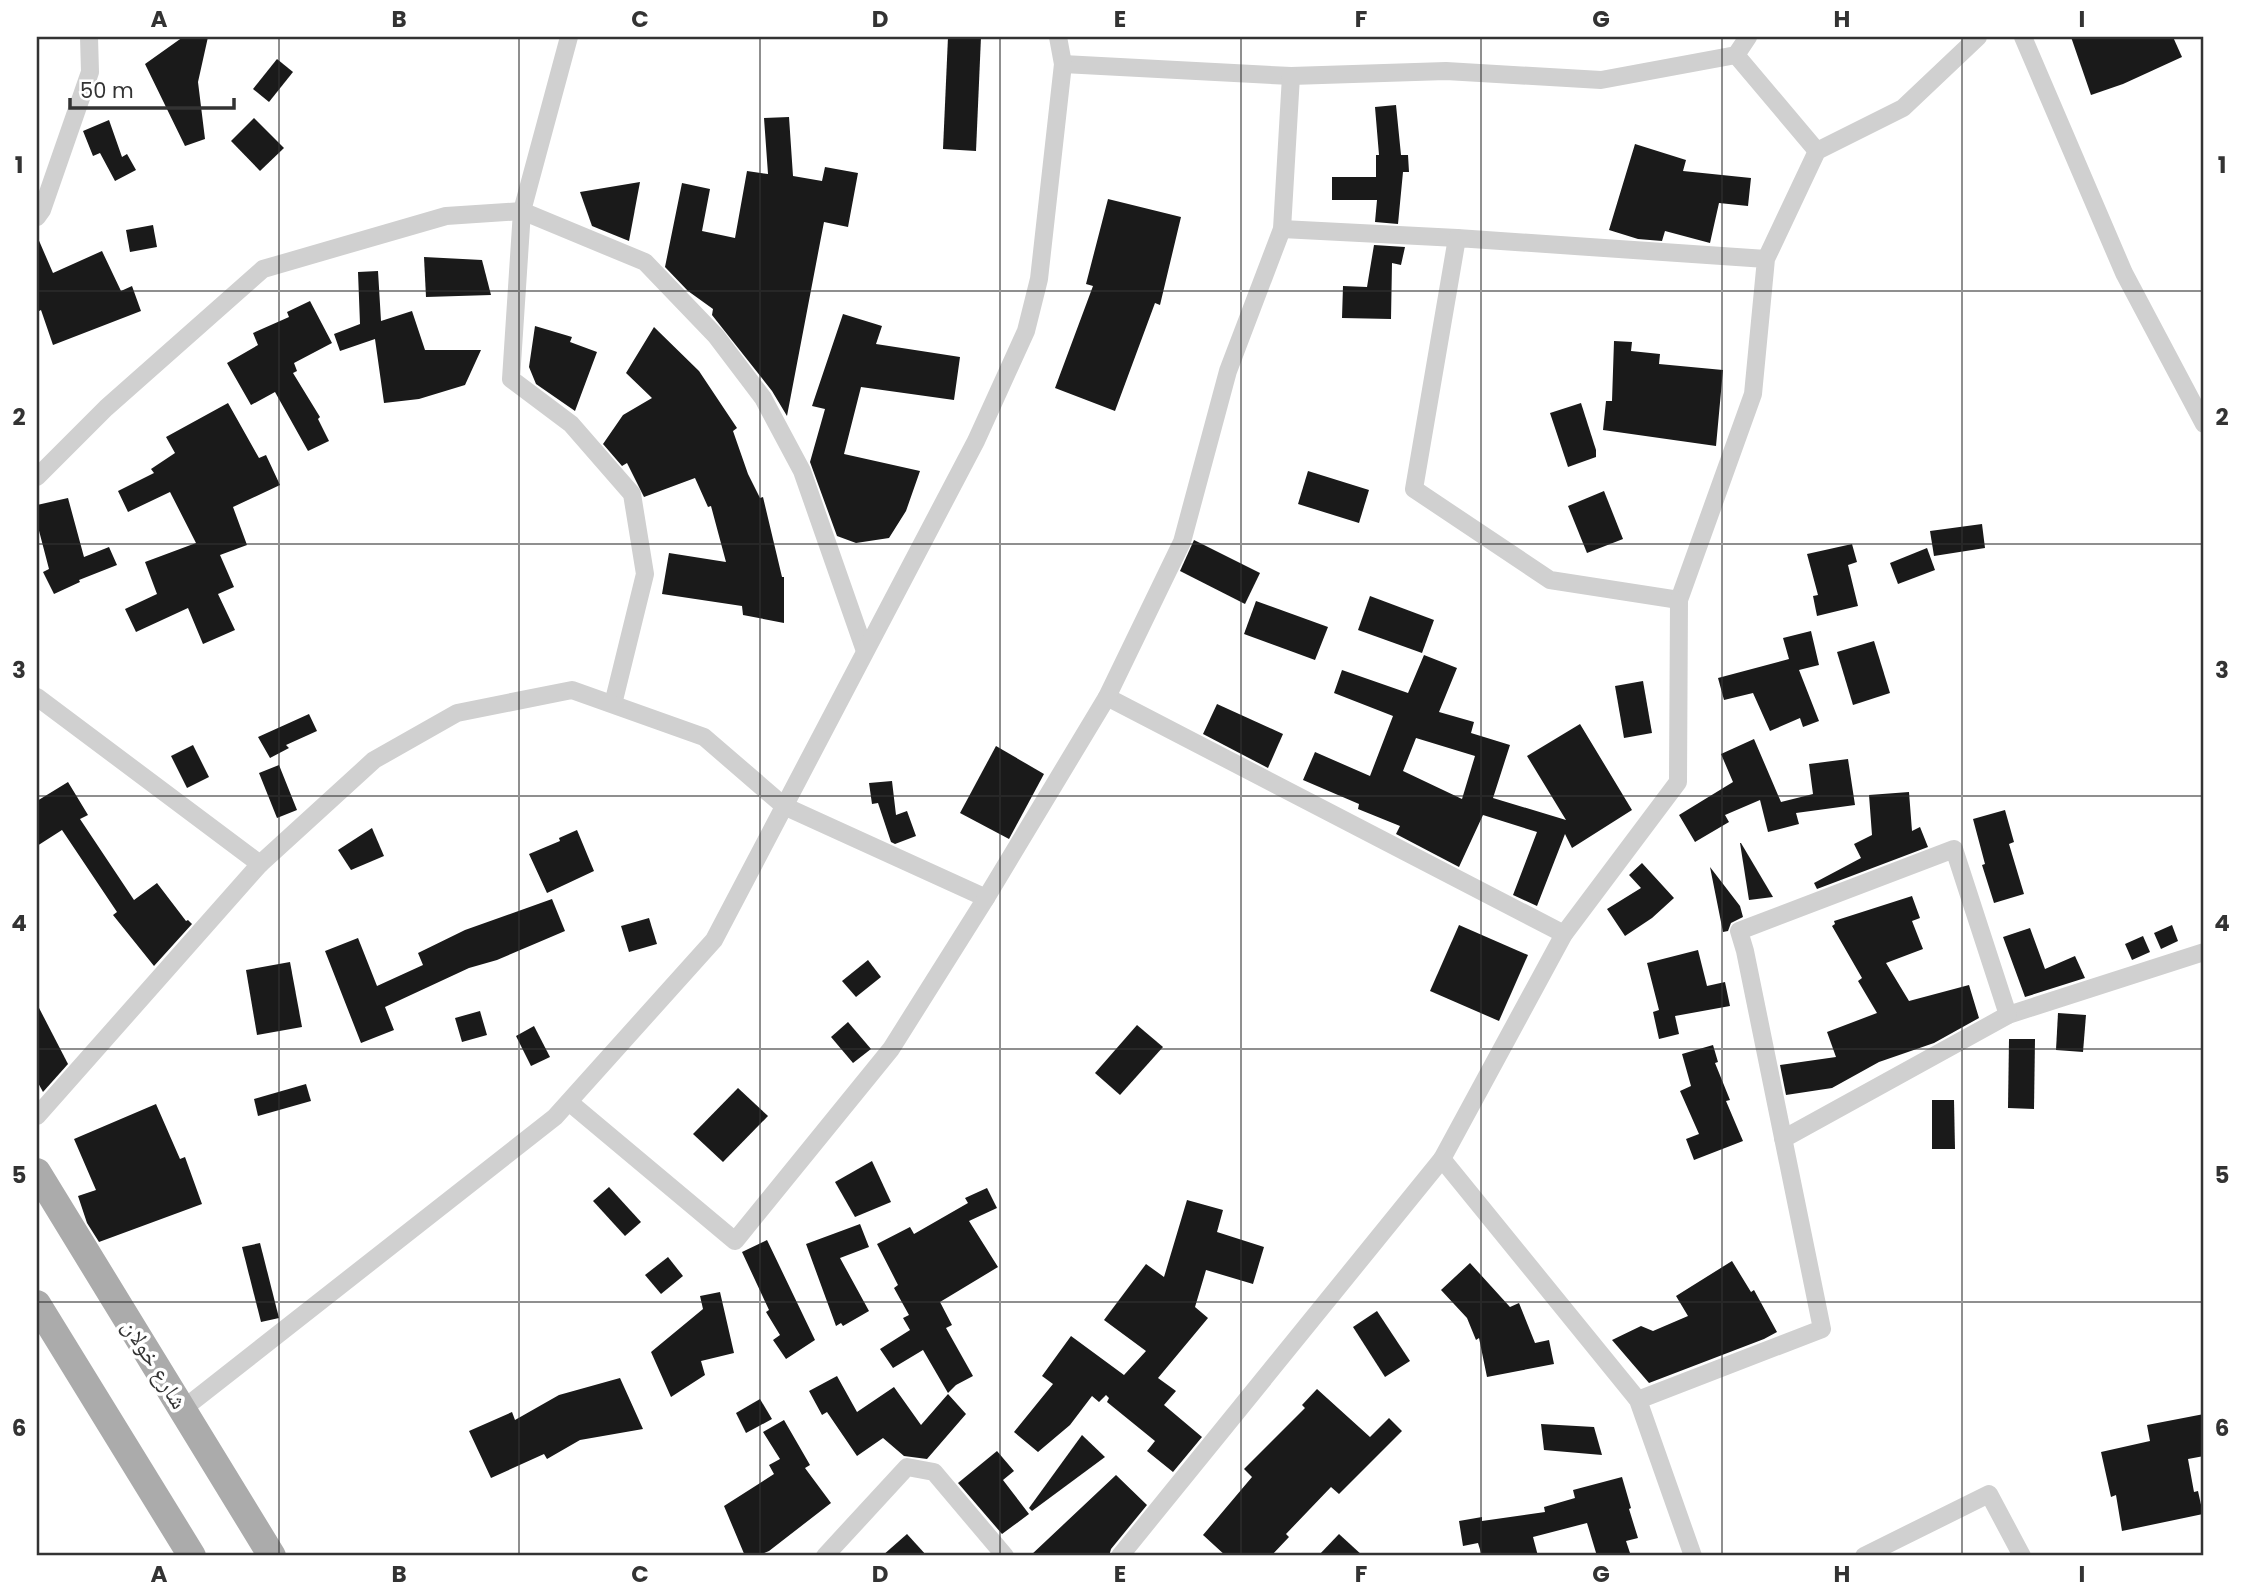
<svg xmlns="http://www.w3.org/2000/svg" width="2241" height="1593" viewBox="0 0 2241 1593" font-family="Poppins,'Noto Naskh Arabic',sans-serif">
  <rect width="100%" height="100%" fill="#fff"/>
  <g fill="#1a1a1a" fill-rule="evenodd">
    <polygon points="183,37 208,37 198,82 205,139 185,146 145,64"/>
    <polygon points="948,37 981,37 976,151 943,149"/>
    <polygon points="2071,37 2173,37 2182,57 2123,84 2091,95"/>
    <polygon points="277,59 293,72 269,102 253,89"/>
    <polygon points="1396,105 1401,155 1408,155 1409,172 1403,172 1398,224 1375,222 1377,200 1332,200 1332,177 1376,177 1376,155 1379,155 1375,107"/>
    <polygon points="789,117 793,176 822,181 825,167 858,173 848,227 824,222 787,416 772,391 712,315 713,309 688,291 665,267 682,183 710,189 702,231 735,238 747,171 768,174 764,118"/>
    <polygon points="254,118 284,148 260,171 231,141"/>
    <polygon points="109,120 122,157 127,154 136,170 115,181 100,153 93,156 83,131"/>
    <polygon points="1635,144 1686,160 1683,171 1751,178 1748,206 1719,203 1710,243 1665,231 1662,241 1638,239 1609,230"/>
    <polygon points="640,182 629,241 592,226 580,192"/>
    <polygon points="1108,199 1181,217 1160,305 1155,303 1115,411 1055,388 1093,286 1086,284"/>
    <polygon points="153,225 157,247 130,252 126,230"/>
    <polygon points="37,236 53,273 102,251 121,291 132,286 141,311 53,345 41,310 37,312"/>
    <polygon points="1374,245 1405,247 1401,265 1392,263 1391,319 1342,318 1343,286 1367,287"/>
    <polygon points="424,257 482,260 491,295 426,297"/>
    <polygon points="378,271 381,321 412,311 425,350 481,350 465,385 419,399 384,403 375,339 340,351 334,334 360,324 358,272"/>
    <polygon points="310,301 332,343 294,363 297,371 293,373 320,417 318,419 329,441 308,451 275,392 251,405 227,363 258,345 253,333 289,317 287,312"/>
    <polygon points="843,314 882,326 876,344 960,357 954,400 861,387 844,454 920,471 906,511 889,538 856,543 837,536 810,462 825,409 812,406"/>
    <polygon points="535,326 572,337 570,342 597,352 575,411 536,384 529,367"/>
    <polygon points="654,327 699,371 737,428 733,431 748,474 760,498 763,497 782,577 784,577 784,623 743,615 742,606 662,594 669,553 726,562 711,506 708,507 695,478 644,497 627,463 622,466 603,444 623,415 652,398 626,373"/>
    <polygon points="1614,341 1632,342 1631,351 1660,354 1659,364 1723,370 1716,446 1603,430 1606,401 1612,401"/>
    <polygon points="228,403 259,458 266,455 280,485 233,507 247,545 220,555 234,587 218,594 235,630 203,644 188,608 136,632 125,609 157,594 145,562 196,543 170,492 128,512 118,491 154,473 151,469 175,453 166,437"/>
    <polygon points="1581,403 1596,450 1596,457 1568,467 1550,413"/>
    <polygon points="1308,471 1369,490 1359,523 1298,504"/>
    <polygon points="1604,491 1623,539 1587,553 1568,506"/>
    <polygon points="68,498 84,557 109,547 117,565 79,580 80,582 54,594 43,572 49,569 37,523 37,505"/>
    <polygon points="1982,524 1985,548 1934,556 1930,531"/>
    <polygon points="1194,540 1260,573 1245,604 1180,571"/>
    <polygon points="1852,544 1857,562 1848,565 1858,606 1817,616 1813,596 1818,595 1807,554"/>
    <polygon points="1927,548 1935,570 1898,584 1890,563"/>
    <polygon points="1370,596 1434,620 1422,653 1358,630"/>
    <polygon points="1256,601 1328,627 1315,660 1244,634"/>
    <polygon points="1811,631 1819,665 1799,670 1819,721 1803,727 1800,718 1770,731 1753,693 1724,700 1718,678 1789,659 1783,638"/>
    <polygon points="1874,641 1890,693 1853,705 1837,652"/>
    <path d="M1424 655 1457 668 1439 712 1474 722 1471 733 1510 745 1493 798 1566 820 1527 756 1580 724 1632 810 1572 848 1565 834 1537 906 1513 895 1537 832 1483 815 1459 867 1396 834 1400 826 1358 809 1359 804 1303 780 1315 752 1370 776 1393 716 1334 693 1342 670 1408 693ZM1416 738 1475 756 1462 799 1403 771Z"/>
    <polygon points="1643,681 1652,733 1624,738 1615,686"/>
    <polygon points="1217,704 1283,734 1268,768 1203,734"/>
    <polygon points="309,714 317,731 286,745 289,748 270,758 258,737"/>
    <polygon points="1754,739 1781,802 1813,794 1809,764 1848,759 1855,805 1796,813 1799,824 1768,832 1760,800 1725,815 1729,822 1695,842 1679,815 1733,782 1721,754"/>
    <polygon points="193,745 209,777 187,788 171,756"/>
    <polygon points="996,746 1044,774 1009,839 960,813"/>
    <polygon points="279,765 297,810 277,818 259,773"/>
    <polygon points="892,781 896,815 907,811 916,836 895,844 891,842 878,803 872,804 869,783"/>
    <polygon points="68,782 88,815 80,819 134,900 157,883 186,921 188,920 192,924 154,966 113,915 117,912 62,830 37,846 37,801"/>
    <polygon points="1909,792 1912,831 1920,827 1928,847 1817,889 1814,883 1861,858 1854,844 1872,835 1869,795"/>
    <polygon points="2005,810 2014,842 2009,844 2024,894 1994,903 1982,865 1985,864 1973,819"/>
    <polygon points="372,828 384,856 351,870 338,850"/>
    <polygon points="577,830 594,871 547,893 529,854 560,841 559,838"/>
    <polygon points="1740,843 1741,843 1773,897 1749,900"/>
    <polygon points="1642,863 1674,898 1652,918 1625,936 1607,909 1641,888 1629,875"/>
    <polygon points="1710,867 1740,906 1743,917 1731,923 1728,931 1723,932"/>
    <polygon points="1912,896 1920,918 1912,921 1923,949 1886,963 1909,1001 1969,985 1979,1018 1934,1043 1879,1062 1832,1088 1786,1095 1780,1065 1836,1057 1827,1032 1877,1013 1858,981 1862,978 1832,926 1835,924 1834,921"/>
    <polygon points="552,899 565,931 497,960 469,968 385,1007 394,1030 361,1043 325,951 358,938 377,986 423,965 418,953 465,930"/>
    <polygon points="649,918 657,944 629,952 621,926"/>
    <polygon points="1459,925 1528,955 1499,1021 1430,991"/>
    <polygon points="2172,925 2178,941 2161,949 2154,933"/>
    <polygon points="2030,928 2045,969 2075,956 2085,978 2025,997 2003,937"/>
    <polygon points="2143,936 2150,952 2132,960 2125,944"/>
    <polygon points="1698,950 1707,986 1725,982 1730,1006 1675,1016 1679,1034 1659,1039 1653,1012 1659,1010 1647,963"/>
    <polygon points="868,960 881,977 856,997 842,981"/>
    <polygon points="290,962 302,1027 257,1035 246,970"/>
    <polygon points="37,1004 68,1064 43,1092 37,1081"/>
    <polygon points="480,1011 487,1035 462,1042 455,1018"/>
    <polygon points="2058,1013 2086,1015 2083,1052 2056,1050"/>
    <polygon points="848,1022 871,1049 853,1063 831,1037"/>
    <polygon points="1137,1025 1163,1047 1120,1095 1095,1073"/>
    <polygon points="534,1026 550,1057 531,1066 516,1036"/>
    <polygon points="2009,1039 2035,1039 2034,1109 2008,1108"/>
    <polygon points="1713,1045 1718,1062 1715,1063 1730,1100 1726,1101 1743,1141 1694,1160 1686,1139 1699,1134 1680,1091 1691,1086 1682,1054"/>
    <polygon points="306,1084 311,1101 258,1116 254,1099"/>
    <polygon points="738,1088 768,1116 723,1162 693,1134"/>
    <polygon points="1932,1100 1954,1100 1955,1149 1932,1149"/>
    <polygon points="156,1104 180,1159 185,1157 202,1204 99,1242 87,1223 78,1196 96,1190 74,1139"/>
    <polygon points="872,1161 891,1202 855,1217 835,1182"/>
    <polygon points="609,1187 641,1222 625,1236 593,1201"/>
    <polygon points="987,1188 997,1208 969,1221 998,1267 940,1302 952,1325 946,1328 973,1376 956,1385 948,1393 923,1350 893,1368 880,1349 910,1330 903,1318 909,1315 894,1288 898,1285 877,1244 910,1227 914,1234 968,1203 965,1198"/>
    <polygon points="1187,1200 1223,1210 1217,1232 1264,1247 1253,1284 1206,1270 1195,1307 1208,1318 1158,1378 1176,1391 1164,1405 1202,1437 1173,1472 1147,1451 1155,1441 1107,1402 1109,1398 1106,1395 1099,1402 1092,1396 1070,1425 1038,1452 1014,1432 1053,1384 1042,1376 1071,1336 1124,1375 1146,1351 1104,1320 1146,1264 1164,1277"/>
    <polygon points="860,1224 869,1247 840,1258 869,1311 843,1326 841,1323 836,1326 806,1244"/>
    <polygon points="767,1240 815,1340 786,1359 773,1340 780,1335 766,1312 769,1310 742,1252"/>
    <polygon points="260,1243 279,1318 261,1322 242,1247"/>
    <polygon points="668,1257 683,1276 661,1294 645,1275"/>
    <polygon points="1732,1261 1751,1292 1754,1290 1777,1332 1764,1339 1649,1383 1612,1340 1641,1326 1653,1331 1688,1316 1676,1296"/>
    <polygon points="1470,1263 1510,1307 1519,1303 1535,1343 1549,1340 1554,1364 1487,1377 1479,1338 1476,1340 1467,1318 1441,1290"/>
    <polygon points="720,1292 734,1353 701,1361 705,1375 671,1397 651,1352 703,1309 700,1296"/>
    <polygon points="1377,1311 1410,1361 1385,1377 1353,1327"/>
    <polygon points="837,1376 857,1412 894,1387 921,1425 948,1394 966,1414 927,1459 904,1456 883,1438 857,1456 827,1412 822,1415 809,1391"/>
    <polygon points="620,1378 643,1429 580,1440 547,1459 544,1454 491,1478 469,1431 512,1412 515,1420 559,1395"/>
    <polygon points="1317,1389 1370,1437 1389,1418 1402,1431 1339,1494 1331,1487 1286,1534 1289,1537 1271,1556 1226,1556 1203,1535 1252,1477 1244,1469 1305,1408 1302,1405"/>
    <polygon points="760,1399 772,1419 746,1433 736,1413"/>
    <polygon points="2204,1414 2204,1456 2188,1459 2194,1492 2198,1491 2203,1514 2122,1531 2116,1495 2111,1497 2101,1452 2150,1441 2147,1425"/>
    <polygon points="784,1420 810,1465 805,1468 831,1503 769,1551 757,1556 745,1556 724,1506 774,1474 769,1465 780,1459 763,1432"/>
    <polygon points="1541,1424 1594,1427 1602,1455 1544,1450"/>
    <polygon points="1082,1435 1105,1457 1032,1511 1029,1508"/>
    <polygon points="997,1451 1014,1471 1003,1480 1029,1514 1002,1534 958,1483"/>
    <polygon points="1116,1475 1147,1505 1111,1549 1109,1556 1030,1556"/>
    <polygon points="1622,1477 1631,1508 1629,1509 1638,1538 1626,1541 1631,1556 1597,1556 1587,1523 1533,1537 1538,1556 1482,1556 1478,1543 1463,1546 1459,1521 1482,1517 1482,1521 1545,1512 1544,1507 1575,1498 1573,1490"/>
    <polygon points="907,1534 927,1556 882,1556"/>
    <polygon points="1339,1534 1363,1556 1318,1556"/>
  </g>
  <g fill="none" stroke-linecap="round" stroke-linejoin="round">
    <g stroke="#d0d0d0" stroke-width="18">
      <polyline points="569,37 522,211 511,379 571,424 632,494 645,574 613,704"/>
      <polyline points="2023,37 2124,273 2204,424"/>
      <polyline points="1736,55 1817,151"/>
      <polyline points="1063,64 1291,76 1446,71 1601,80 1736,55 1748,37"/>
      <polyline points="37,217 42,210 90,72 89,37"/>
      <polyline points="1282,229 1457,238"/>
      <polyline points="1766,259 1457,238 1414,489 1550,580 1679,600 1753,394 1766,259 1817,151 1903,108 1978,37"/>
      <polyline points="37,477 106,408 263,269 446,216 522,211 645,262 716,336 763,398 802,471 865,651"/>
      <polyline points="37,697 260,864 37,1116"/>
      <polyline points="1107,697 1564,934"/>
      <polyline points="260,864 374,760 457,713 572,690 704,737 784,806 986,898"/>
      <polyline points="2008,1015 2204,952"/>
      <polyline points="569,1102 735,1241 891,1049 986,898 1107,697 1182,542 1228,371 1282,229 1291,76"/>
      <polyline points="1442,1159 1564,934 1678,782 1679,600"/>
      <polyline points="1638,1400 1822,1329 1745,951 1739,931 1954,849 2008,1015 1783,1139"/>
      <polyline points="183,1409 555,1117 714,940 976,441 1026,331 1039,279 1063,64 1058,37"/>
      <polyline points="825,1556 907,1467 934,1472 1005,1556"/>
      <polyline points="1120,1556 1442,1159 1638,1400 1693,1556"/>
      <polyline points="1864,1556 1989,1494 2022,1556"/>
    </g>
    <g stroke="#ababab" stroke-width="28">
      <polyline points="37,1172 272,1556"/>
      <polyline points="37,1304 192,1556"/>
    </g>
  </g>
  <path fill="none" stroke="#333" stroke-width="2" stroke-opacity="0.55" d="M279 37V1556M519 37V1556M760 37V1556M1000 37V1556M1241 37V1556M1481 37V1556M1722 37V1556M1962 37V1556M37 291H2204M37 544H2204M37 796H2204M37 1049H2204M37 1302H2204"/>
  <g text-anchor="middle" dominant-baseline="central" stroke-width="7" stroke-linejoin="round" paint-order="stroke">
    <g font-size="23" fill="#333" stroke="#fff">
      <text transform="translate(155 1364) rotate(58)">شارع خولان</text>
    </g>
  </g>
  <rect width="2241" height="1593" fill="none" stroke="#ffffff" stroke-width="77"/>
  <path d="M70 98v10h164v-10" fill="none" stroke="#333333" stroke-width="3.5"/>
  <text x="80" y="98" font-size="21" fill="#333333" stroke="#ffffff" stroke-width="5" paint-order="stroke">50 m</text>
  <rect x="38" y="38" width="2164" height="1516" fill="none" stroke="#333" stroke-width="2.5"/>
  <g font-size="23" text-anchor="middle" font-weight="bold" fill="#333">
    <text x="159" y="27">A</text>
    <text x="399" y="27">B</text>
    <text x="640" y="27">C</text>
    <text x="880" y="27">D</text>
    <text x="1120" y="27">E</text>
    <text x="1361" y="27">F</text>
    <text x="1601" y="27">G</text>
    <text x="1842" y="27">H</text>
    <text x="2082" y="27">I</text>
    <text x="19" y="173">1</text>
    <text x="2222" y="173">1</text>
    <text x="19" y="425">2</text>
    <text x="2222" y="425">2</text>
    <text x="19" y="678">3</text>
    <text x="2222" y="678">3</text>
    <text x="19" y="931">4</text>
    <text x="2222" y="931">4</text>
    <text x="19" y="1183">5</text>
    <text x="2222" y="1183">5</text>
    <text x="19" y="1436">6</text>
    <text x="2222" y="1436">6</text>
    <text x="159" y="1582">A</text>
    <text x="399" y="1582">B</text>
    <text x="640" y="1582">C</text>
    <text x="880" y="1582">D</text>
    <text x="1120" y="1582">E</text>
    <text x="1361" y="1582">F</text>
    <text x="1601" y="1582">G</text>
    <text x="1842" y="1582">H</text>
    <text x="2082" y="1582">I</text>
  </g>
</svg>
